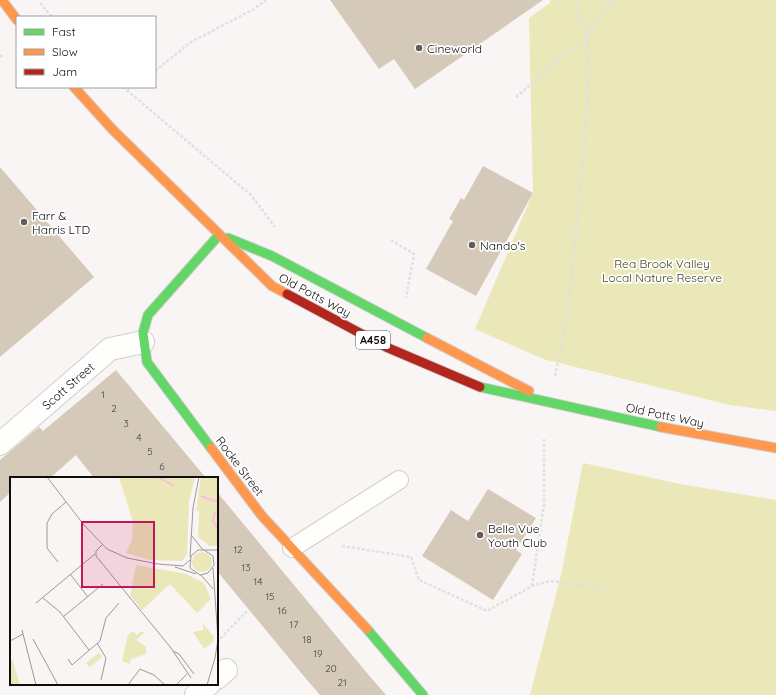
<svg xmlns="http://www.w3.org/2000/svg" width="776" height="695" viewBox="0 0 776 695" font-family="Quicksand,sans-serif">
  <rect width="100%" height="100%" fill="#f9f5f4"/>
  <g fill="#eae7b9">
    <polygon points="550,0 776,0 776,411 730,405 543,359 475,329 533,193 529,18 551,2"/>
    <polygon points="583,463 680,484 776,500 776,695 530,695 561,575"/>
  </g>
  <g fill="#d5caba">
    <polygon points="330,0 543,0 415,89 394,59 379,69"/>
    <polygon points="483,166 533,193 476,296 426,269 453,221 449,219 461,198 464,200"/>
    <polygon points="0,167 94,277 0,357"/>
    <polygon points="116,370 206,478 94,478 76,455 50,478 11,478 11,492 0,502 0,460 39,427 43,431"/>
    <polygon points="488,489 536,518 516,550 522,554 493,600 422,556 451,510 468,521"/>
    <polygon points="217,492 367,673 386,695 320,695 302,674 217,571"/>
  </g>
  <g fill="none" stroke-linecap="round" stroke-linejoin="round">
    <defs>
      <polyline id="lane" points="292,548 399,480"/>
      <g id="street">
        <polyline points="0,444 110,349 143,342"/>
        <polyline points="217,678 226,670"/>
        <polyline points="196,695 209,684"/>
      </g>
      <g id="fast">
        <polyline points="228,238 272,256 427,338"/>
        <polyline points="480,387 661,427"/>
        <polyline points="211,448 147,362 143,333 148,315 219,235"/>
        <polyline points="367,629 423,695"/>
      </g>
      <g id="slow">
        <polyline points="2,0 17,20"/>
        <polyline points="74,87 112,129 272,286 287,294"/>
        <polyline points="427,338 529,391"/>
        <polyline points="661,427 776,448"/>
        <polyline points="211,448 262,516 367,629"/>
      </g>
      <polyline id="jam" points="287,294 386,347 480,387"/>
    </defs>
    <use href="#lane" stroke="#d2cece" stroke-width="20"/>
    <use href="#street" stroke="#d2cece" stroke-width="24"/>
    <use href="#fast" stroke="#d2cece" stroke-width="11"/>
    <use href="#slow" stroke="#d2cece" stroke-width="11"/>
    <use href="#jam" stroke="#d2cece" stroke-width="11"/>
    <g stroke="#e1e0e0" stroke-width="2.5" stroke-dasharray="3 2" stroke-linecap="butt">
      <polyline points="40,3 52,17"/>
      <polyline points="0,57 2,55"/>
      <polyline points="155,71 191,42 254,9 266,0"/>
      <polyline points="123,87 251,195 275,227"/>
      <polyline points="127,90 132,87"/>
      <polyline points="516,97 587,36 612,0"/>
      <polyline points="391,240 414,254 406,298"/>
      <polyline points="555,376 564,333 572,276 587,113 587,36 574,0"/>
      <polyline points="342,546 411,557 419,580 487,611 532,586 550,581 606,588"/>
      <polyline points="532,586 544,504 544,439"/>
      <polyline points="217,642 249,609"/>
    </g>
    <use href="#lane" stroke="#fefefd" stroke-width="18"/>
    <use href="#street" stroke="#fefefd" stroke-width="22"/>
    <use href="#fast" stroke="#63d668" stroke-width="9"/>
    <use href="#slow" stroke="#ff974d" stroke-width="9"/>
    <use href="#jam" stroke="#b3261e" stroke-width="9"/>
  </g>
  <g fill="#625e5d" stroke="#fff" stroke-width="1.5">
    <circle cx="419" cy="48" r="4"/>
    <circle cx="24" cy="222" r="4"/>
    <circle cx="472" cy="245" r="4"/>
    <circle cx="480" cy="535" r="4"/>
  </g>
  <g text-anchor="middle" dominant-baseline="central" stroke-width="3.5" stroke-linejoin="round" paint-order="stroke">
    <g font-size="10" fill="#413c38">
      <text x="103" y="394">1</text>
      <text x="114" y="408">2</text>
      <text x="126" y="423">3</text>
      <text x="139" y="437">4</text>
      <text x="150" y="451">5</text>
      <text x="162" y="466">6</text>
      <text x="238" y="549">12</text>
      <text x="246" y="567">13</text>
      <text x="258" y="581">14</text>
      <text x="270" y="596">15</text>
      <text x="282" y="610">16</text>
      <text x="294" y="624">17</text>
      <text x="307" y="639">18</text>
      <text x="318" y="653">19</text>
      <text x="331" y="668">20</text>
      <text x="342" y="682">21</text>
    </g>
    <rect fill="#fff" stroke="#585655" stroke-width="1" x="356" y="331" width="34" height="18" rx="3"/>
    <g font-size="11" font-weight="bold" fill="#100d0c">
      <text x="373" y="340">A458</text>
    </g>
    <g font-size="12" fill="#100d0c" stroke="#fff" text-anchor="start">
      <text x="427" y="48">Cineworld</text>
      <text x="32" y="215">Farr &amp;<tspan x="32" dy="14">Harris LTD</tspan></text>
      <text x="480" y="245">Nando's</text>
      <text x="488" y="528">Belle Vue<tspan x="488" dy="14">Youth Club</tspan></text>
    </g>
    <g font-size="12" fill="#45441c" stroke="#fff">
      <text x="662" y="263">Rea Brook Valley<tspan x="662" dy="14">Local Nature Reserve</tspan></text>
    </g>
    <g font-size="12" fill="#100d0c" stroke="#fff">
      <text transform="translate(315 295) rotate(28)">Old Potts Way</text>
      <text transform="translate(68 386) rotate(-41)">Scott Street</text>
      <text transform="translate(665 415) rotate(12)">Old Potts Way</text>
      <text transform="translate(240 466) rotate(53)">Rocke Street</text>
    </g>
  </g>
  <g transform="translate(10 477)">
    <rect width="208" height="208" fill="#f9f5f4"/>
    <path d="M109 0H185L179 25 177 77 172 84 140 83 116 76 122 63 123 45ZM191 0H208V69H200L188 60 189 34H186ZM182 85a10 10 0 1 1 20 0a10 10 0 1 1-20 0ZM126 88 176 97 194 106 201 122 187 136 160 107 132 133 120 118ZM193 147 204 160 203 165 194 172 183 155 193 153ZM123 154 127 158 131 154 134 156 126 163 136 170V177L124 181 122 179 123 182H120V187L112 184 118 158ZM89 176 92 180 80 190 76 186ZM1 183 3 184 10 208H0Z" fill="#eae7b9"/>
    <path fill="none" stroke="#fcbee0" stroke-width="2" d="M148 0 164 9M191 19 208 25M208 34 204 37 203 44 208 52"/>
    <path fill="none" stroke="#9c9897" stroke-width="1" d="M37 0 74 48 97 72 117 81 148 87 173 89 180 83M182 59 193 73M93 67 86 74V79L161 171 181 201M194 73 203 79 204 88 198 96 190 98 180 91 181 79 188 73H208M180 80 183 31 189 0M48 85 37 71V46L42 37 56 25M165 90 186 97M60 97 78 120M191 98 203 112M33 121 50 135 79 173M26 126 85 77M53 140 93 107M12 153 26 208M23 162 48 208M0 164 13 157M87 166 96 181 91 203M163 174 169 177 184 197M58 182 62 188 90 164 96 141 109 126M118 208 130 192 144 198 155 208M166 208 177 197M197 208 205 181 208 162 203 91"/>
    <path fill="#c2185b" fill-opacity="0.15" stroke="#c2185b" stroke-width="2" d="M72 45H144V110H72Z"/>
    <rect width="208" height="208" fill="none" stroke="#100d0c" stroke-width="2"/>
  </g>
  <rect x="16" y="16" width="140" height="72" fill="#ffffff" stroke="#9f9e9e"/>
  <rect x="24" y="29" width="20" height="6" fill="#63d668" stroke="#9f9e9e"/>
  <text x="52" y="36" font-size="12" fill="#100d0c">Fast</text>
  <rect x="24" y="49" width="20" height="6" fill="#ff974d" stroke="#9f9e9e"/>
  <text x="52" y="56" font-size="12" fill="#100d0c">Slow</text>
  <rect x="24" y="69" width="20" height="6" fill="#b3261e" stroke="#9f9e9e"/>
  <text x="52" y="76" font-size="12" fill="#100d0c">Jam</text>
</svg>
